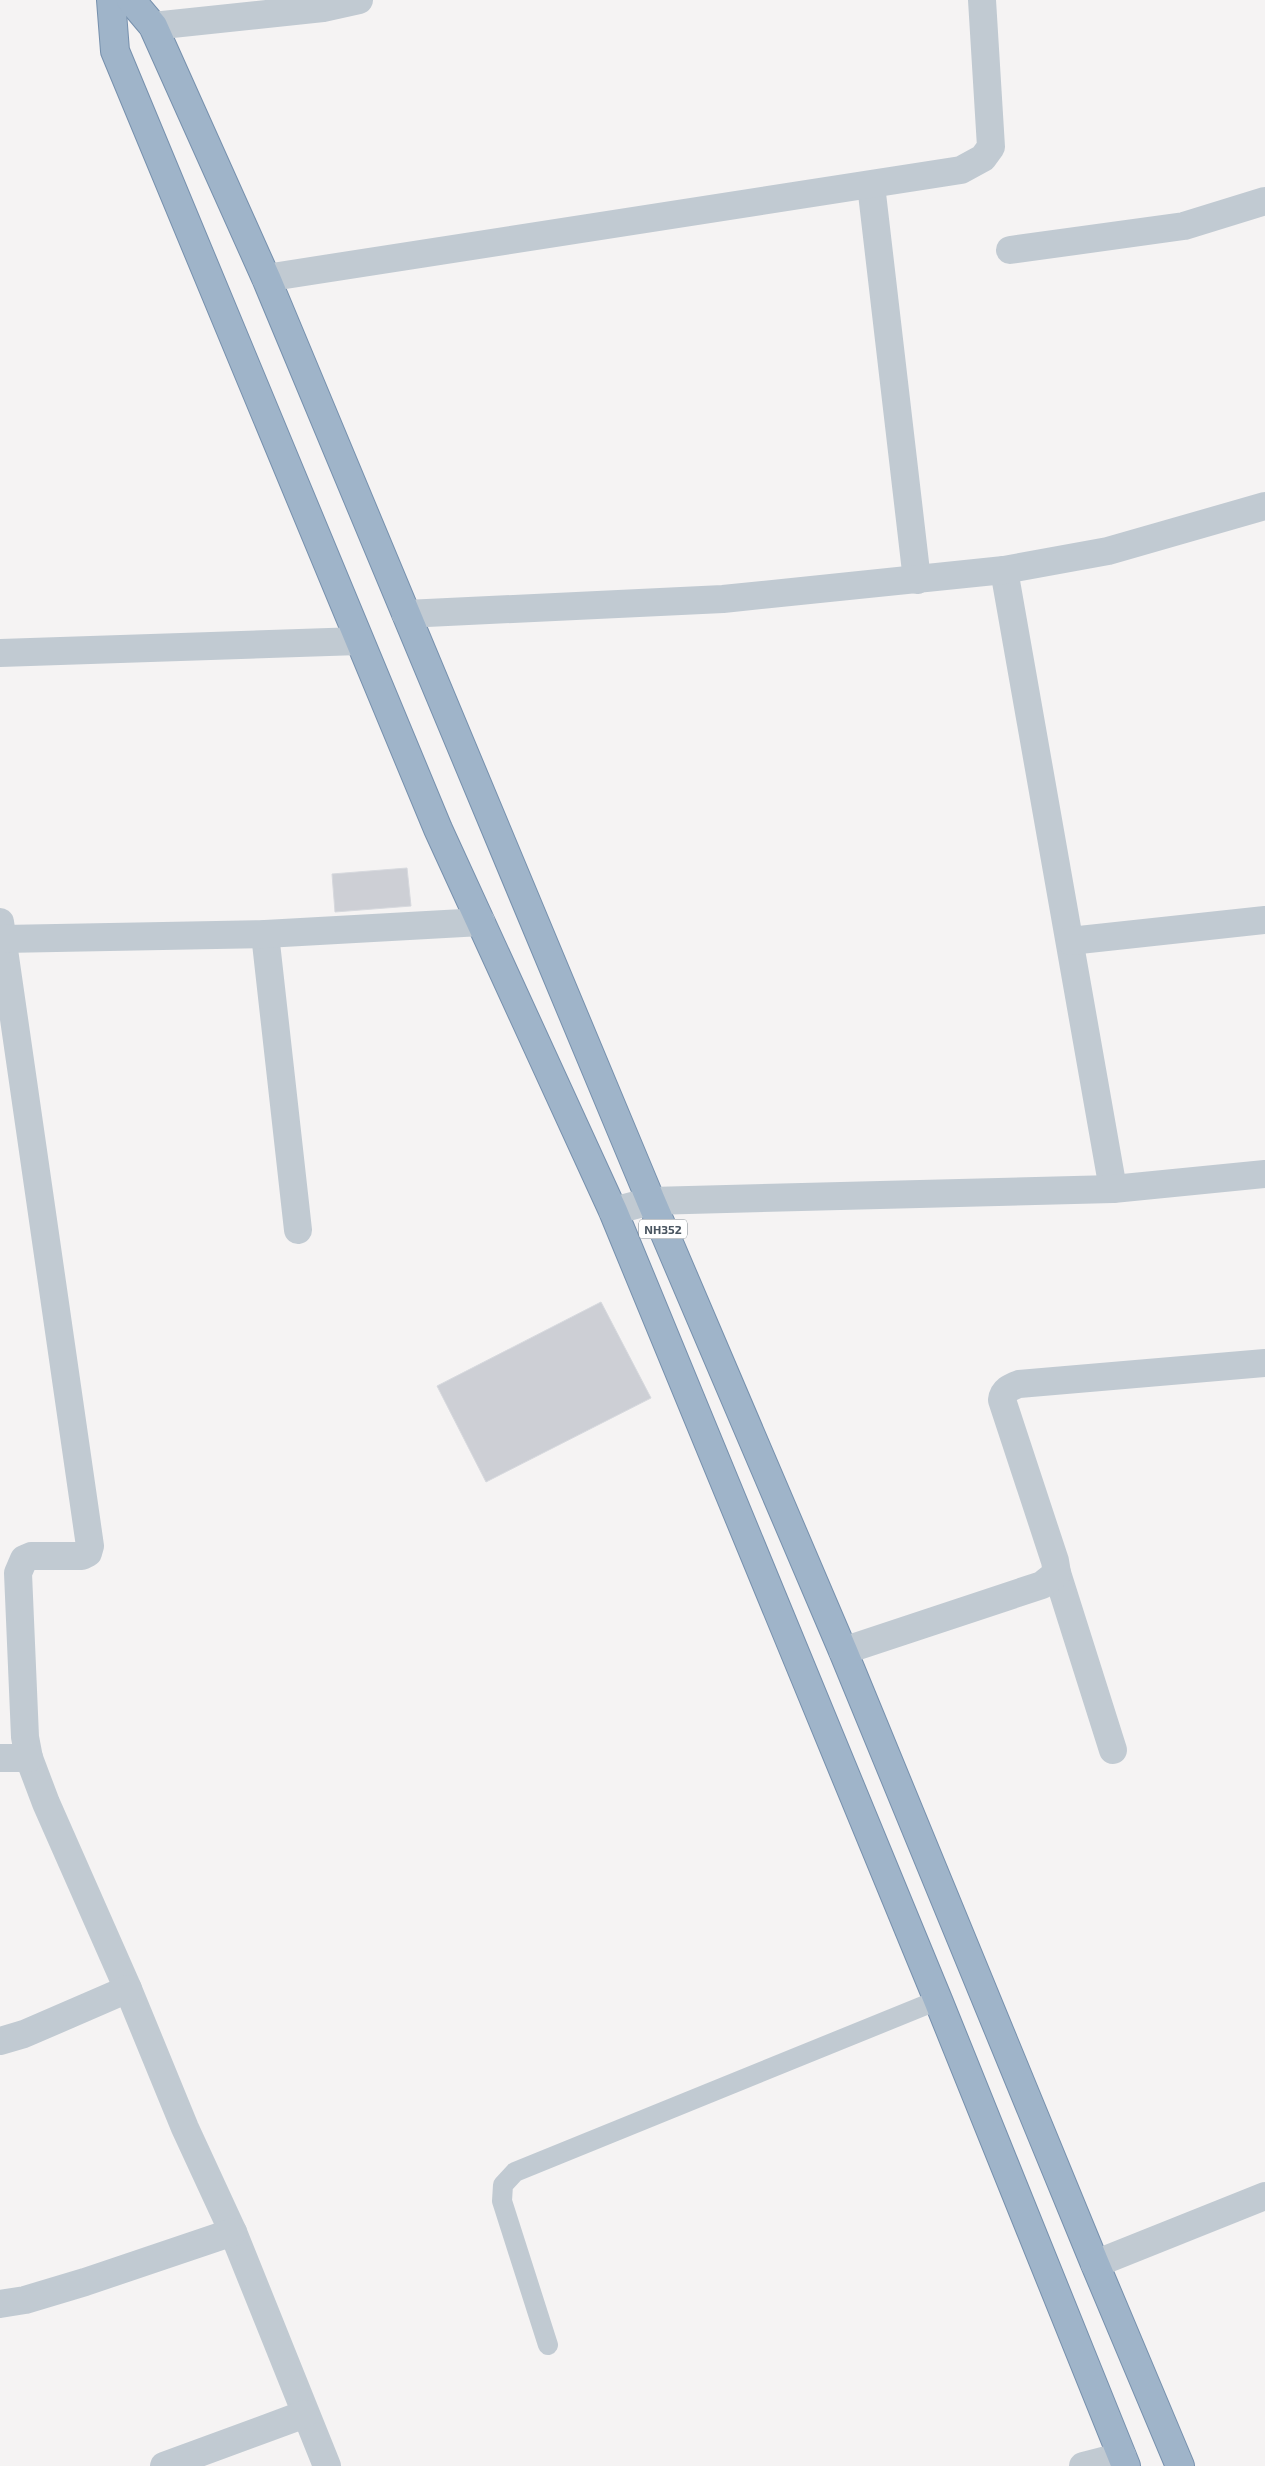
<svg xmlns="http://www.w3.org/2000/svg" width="1265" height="2466" viewBox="0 0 1265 2466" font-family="'Exo 2',sans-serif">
  <rect width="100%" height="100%" fill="#f5f3f3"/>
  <g fill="#cdcfd5" stroke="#d7d9de">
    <polygon points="407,868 411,906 335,912 332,874"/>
    <polygon points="601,1302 651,1398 486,1482 437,1386"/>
  </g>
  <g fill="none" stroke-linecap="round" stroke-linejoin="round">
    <defs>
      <g id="trunk">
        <polyline points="111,0 115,51 438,829 613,1211 938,2000 1126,2466"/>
        <polyline points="131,0 153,26 266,278 651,1201 843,1651 1095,2264 1180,2466"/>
      </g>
    </defs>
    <use href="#trunk" stroke="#7690ad" stroke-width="30"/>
    <polyline stroke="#c1cad2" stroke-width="20" points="548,2345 502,2201 503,2185 515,2172 938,2000"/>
    <g stroke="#c1cad2" stroke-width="28">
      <polyline points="153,26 323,8 359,0"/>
      <polyline points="871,185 917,580"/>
      <polyline points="1010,250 1184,226 1265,201"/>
      <polyline points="266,278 961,170 983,158 991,147 982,0"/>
      <polyline points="1004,570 1113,1189"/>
      <polyline points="406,614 723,599 1004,570 1108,551 1265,506"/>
      <polyline points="0,653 359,641"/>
      <polyline points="0,922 90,1546 88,1553 82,1556 31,1556 24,1559 18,1573 25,1737 29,1758 46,1803 128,1989 185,2128 233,2232 327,2466"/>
      <polyline points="265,934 298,1230"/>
      <polyline points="3,939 265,934 481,922"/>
      <polyline points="1070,941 1265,920"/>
      <polyline points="613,1211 651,1201 1113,1189 1265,1174"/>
      <polyline points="1057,1573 1113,1750"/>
      <path d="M843 1651 1042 1585 1057 1573 1055 1561 1002 1400C1003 1390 1011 1387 1019 1384L1265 1363"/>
      <polyline points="0,1758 29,1758"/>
      <polyline points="0,2041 24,2034 128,1989"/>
      <polyline points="1095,2264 1265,2196"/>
      <polyline points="0,2304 25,2300 85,2282 233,2232"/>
      <polyline points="164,2466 305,2414"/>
      <polyline points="1083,2466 1122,2456"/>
    </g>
    <use href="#trunk" stroke="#9fb4c9" stroke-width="28"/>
  </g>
  <g text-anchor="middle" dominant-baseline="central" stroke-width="4" stroke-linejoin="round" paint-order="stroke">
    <rect fill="#fff" stroke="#808990" stroke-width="1" x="639" y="1219.5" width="48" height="19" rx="4"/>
    <g font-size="12" font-weight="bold" fill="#4a5661">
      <text x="663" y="1229">NH352</text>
    </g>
  </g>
</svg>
